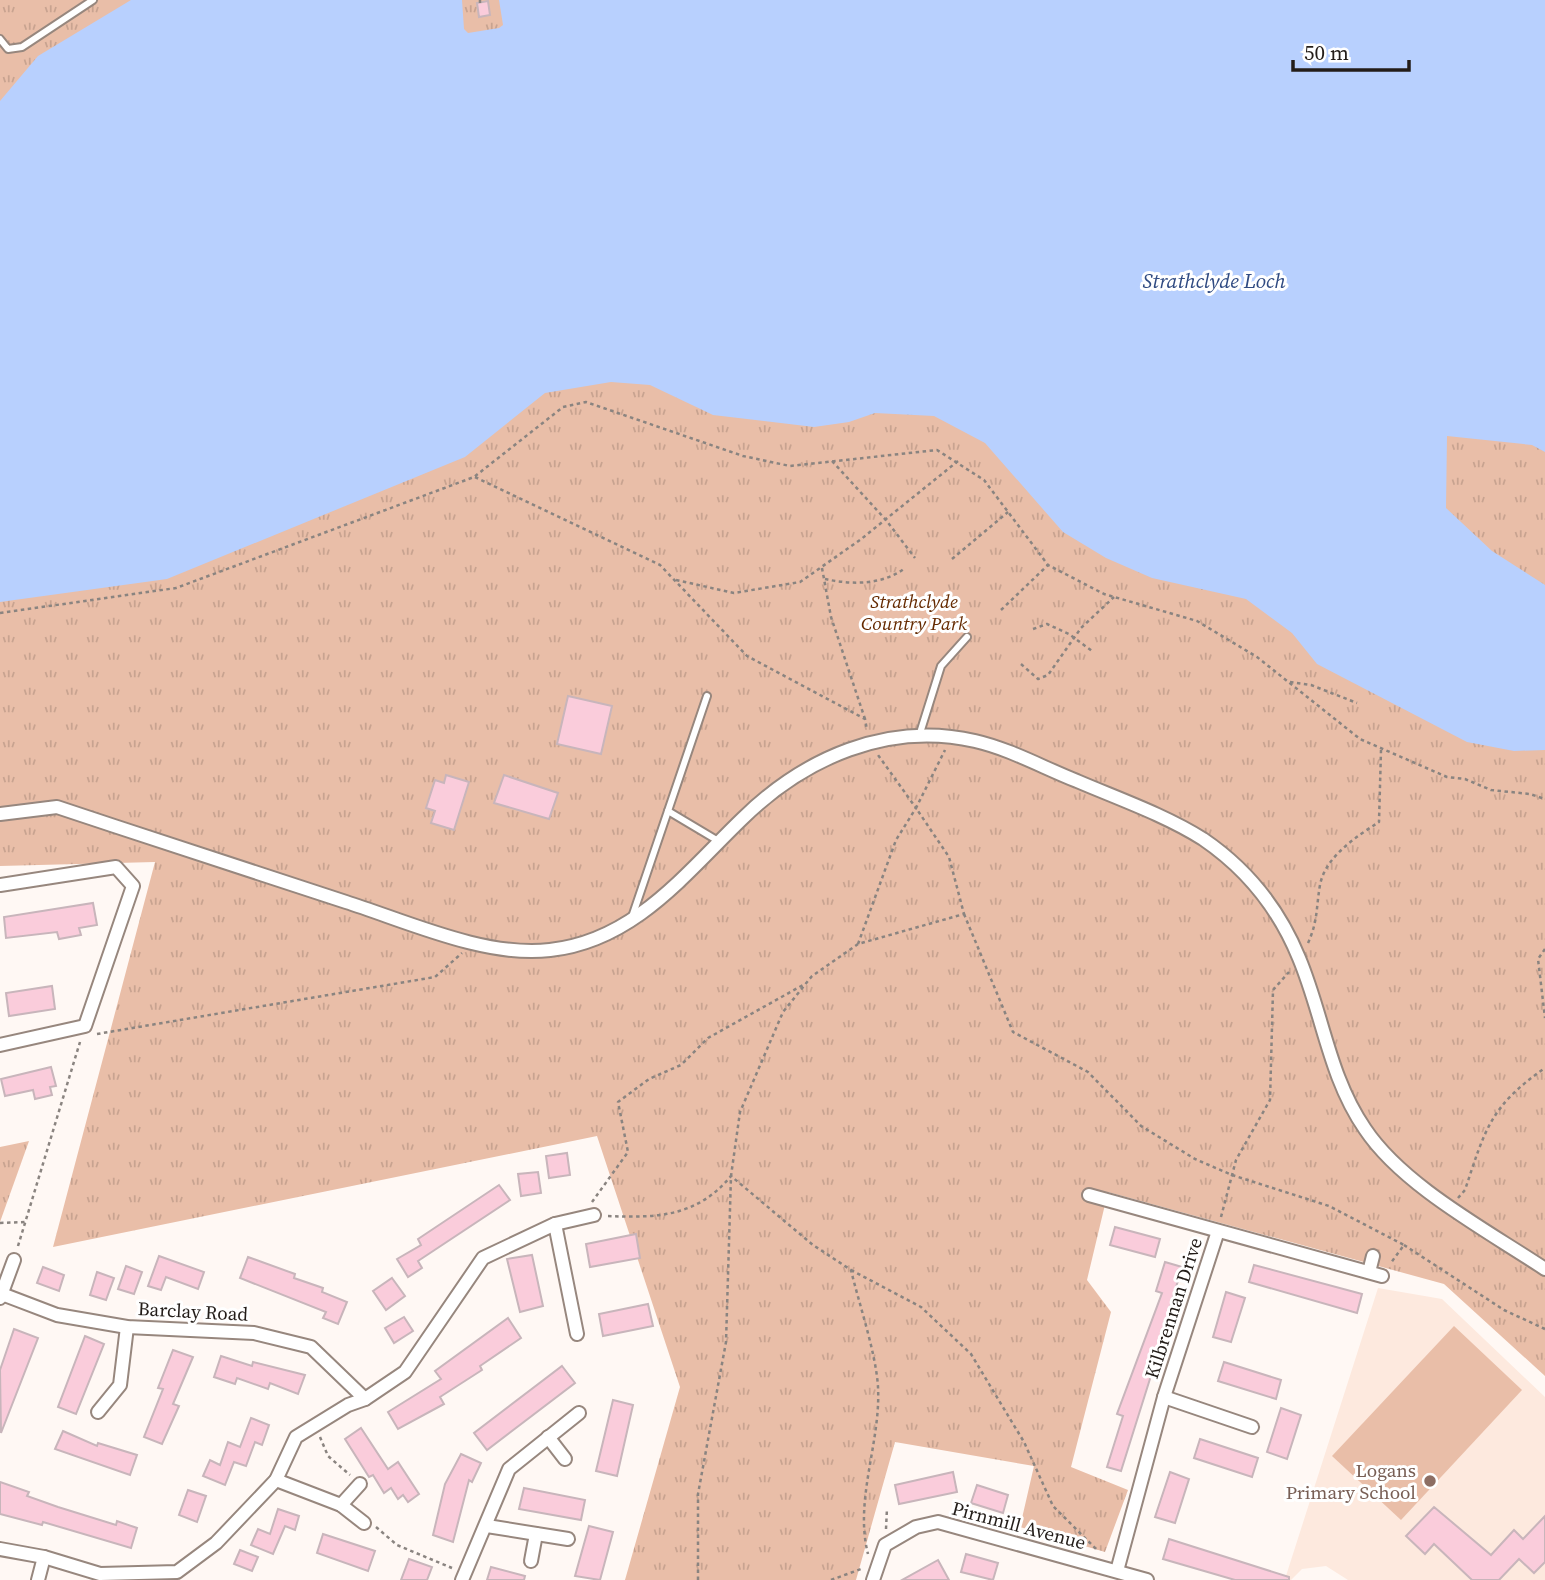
<svg xmlns="http://www.w3.org/2000/svg" width="1545" height="1580" viewBox="0 0 1545 1580" font-family="'Source Serif 4',serif">
  <defs>
    <pattern id="park-tufts" width="24" height="20" patternUnits="userSpaceOnUse" patternTransform="scale(1.75)"><rect width="24" height="20" fill="#e9bea8"/><path d="M3 7l-1-3M5 7V3M7 7l1-3M15 17l-1-3M17 17v-4M19 17l1-3" fill="none" stroke="#c8a390"/></pattern>
  </defs>
  <rect width="100%" height="100%" fill="#fff8f4"/>
  <polygon fill="#fde9de" points="1378,1288 1442,1299 1545,1397 1545,1580 1348,1580 1326,1566 1302,1569 1291,1580 1285,1579"/>
  <g fill="url(#park-tufts)">
    <polygon points="0,0 1545,0 1545,1376 1444,1284 1108,1192 1087,1280 1111,1312 1071,1467 1128,1490 1105,1552 1020,1527 1034,1466 895,1442 856,1580 625,1580 680,1387 597,1136 53,1247 155,862 0,866"/>
    <polygon points="29,1141 0,1222 0,1147"/>
  </g>
  <polygon fill="#e9bea8" points="1454,1326 1522,1390 1401,1520 1332,1456"/>
  <polygon fill="#b8d0fe" points="131,0 462,0 464,29 468,33 499,28 503,25 499,0 1545,0 1545,452 1532,445 1447,436 1446,508 1492,551 1545,585 1545,750 1514,751 1467,742 1317,664 1292,633 1246,599 1152,578 1106,558 1063,532 985,443 934,416 875,413 849,422 814,427 713,415 650,385 611,382 545,393 465,457 167,579 0,602 0,101 38,56"/>
  <g fill="#faccdb" stroke="#c8b5bb" stroke-width="2">
    <polygon points="488,1 490,15 479,17 477,3"/>
    <polygon points="568,696 612,706 601,754 557,744"/>
    <polygon points="446,775 469,782 454,830 431,823 435,811 426,808 435,780 444,783"/>
    <polygon points="504,775 558,793 549,819 494,803"/>
    <polygon points="93,903 97,925 79,928 81,935 59,939 57,932 6,938 4,917"/>
    <polygon points="52,986 55,1009 9,1016 6,993"/>
    <polygon points="51,1067 56,1086 50,1087 52,1095 35,1099 33,1090 5,1096 1,1079"/>
    <polygon points="567,1153 570,1175 549,1178 546,1156"/>
    <polygon points="538,1172 541,1193 521,1196 518,1174"/>
    <polygon points="499,1185 510,1200 418,1261 422,1268 408,1277 397,1259 421,1245 418,1239"/>
    <polygon points="1115,1227 1160,1239 1155,1257 1110,1245"/>
    <polygon points="636,1234 640,1258 590,1267 586,1244"/>
    <polygon points="532,1255 543,1306 520,1312 507,1259"/>
    <polygon points="159,1256 204,1272 198,1289 166,1277 161,1290 148,1286"/>
    <polygon points="248,1257 295,1274 294,1278 323,1288 322,1292 347,1302 338,1324 323,1318 326,1312 240,1278"/>
    <polygon points="1165,1262 1182,1267 1169,1311 1171,1312 1121,1471 1107,1467 1123,1416 1117,1414 1162,1293 1156,1291"/>
    <polygon points="1254,1265 1362,1294 1357,1313 1249,1282"/>
    <polygon points="126,1266 142,1272 134,1294 118,1289"/>
    <polygon points="43,1267 64,1275 59,1291 37,1283"/>
    <polygon points="97,1272 114,1278 106,1300 90,1295"/>
    <polygon points="392,1278 405,1296 386,1310 373,1291"/>
    <polygon points="1226,1292 1245,1298 1231,1342 1213,1337"/>
    <polygon points="648,1304 653,1326 603,1336 599,1314"/>
    <polygon points="404,1317 413,1331 394,1343 385,1328"/>
    <polygon points="508,1318 521,1338 480,1366 482,1370 440,1397 444,1404 398,1429 388,1412 441,1379 435,1371"/>
    <polygon points="14,1329 38,1338 1,1433 0,1370"/>
    <polygon points="85,1336 104,1344 76,1414 58,1407"/>
    <polygon points="173,1350 193,1357 173,1404 179,1406 162,1444 144,1437 163,1389 158,1388"/>
    <polygon points="221,1356 252,1366 253,1362 305,1375 298,1394 270,1383 268,1389 237,1378 235,1384 214,1377"/>
    <polygon points="1224,1362 1281,1380 1276,1399 1218,1381"/>
    <polygon points="562,1366 575,1383 487,1450 474,1433"/>
    <polygon points="613,1400 633,1405 617,1476 596,1471"/>
    <polygon points="1281,1408 1301,1415 1287,1459 1267,1452"/>
    <polygon points="251,1418 269,1425 262,1445 255,1442 246,1466 234,1462 225,1485 203,1476 210,1460 220,1465 228,1442 240,1447"/>
    <polygon points="361,1428 388,1469 398,1462 419,1494 408,1502 403,1495 398,1499 391,1488 384,1493 373,1475 369,1477 345,1439"/>
    <polygon points="63,1431 97,1446 98,1443 137,1455 130,1475 55,1449"/>
    <polygon points="1200,1439 1258,1458 1252,1477 1194,1458"/>
    <polygon points="461,1454 481,1463 472,1482 469,1480 453,1542 433,1535 445,1484"/>
    <polygon points="953,1472 957,1492 899,1504 895,1485"/>
    <polygon points="1170,1472 1189,1479 1175,1523 1155,1517"/>
    <polygon points="0,1482 29,1492 27,1496 58,1507 116,1525 117,1521 137,1528 131,1548 43,1522 42,1525 0,1514"/>
    <polygon points="977,1485 1008,1495 1003,1513 971,1503"/>
    <polygon points="524,1488 585,1500 581,1520 519,1509"/>
    <polygon points="188,1490 206,1496 197,1522 179,1515"/>
    <polygon points="1434,1507 1491,1555 1514,1530 1523,1539 1545,1516 1545,1562 1534,1573 1519,1559 1499,1580 1472,1580 1434,1544 1425,1554 1406,1536"/>
    <polygon points="278,1509 299,1516 295,1530 285,1526 273,1554 251,1545 258,1529 270,1534"/>
    <polygon points="589,1526 613,1532 600,1580 575,1576"/>
    <polygon points="323,1534 375,1551 368,1571 317,1553"/>
    <polygon points="1169,1539 1289,1577 1289,1580 1235,1580 1163,1559"/>
    <polygon points="240,1550 258,1557 252,1571 234,1564"/>
    <polygon points="966,1554 998,1563 993,1580 961,1572"/>
    <polygon points="409,1559 432,1567 427,1580 401,1580"/>
    <polygon points="938,1560 949,1580 902,1580"/>
    <polygon points="491,1567 525,1576 524,1580 487,1580"/>
  </g>
  <g fill="none" stroke-linecap="round" stroke-linejoin="round">
    <defs>
      <g id="service">
        <polyline points="0,39 8,49 22,47 93,0"/>
        <polyline points="920,733 941,666 967,637"/>
        <polyline points="668,811 720,842"/>
        <polyline points="632,917 707,696"/>
      </g>
      <g id="minor">
        <path d="M0 814 57 807C153 839 249 870 346 902 406 921 486 958 550 950 634 941 685 874 742 819 804 758 888 721 975 741 1010 749 1044 768 1077 781 1119 799 1165 815 1203 839 1247 869 1279 909 1299 958 1323 1015 1329 1077 1365 1129 1403 1186 1488 1231 1545 1269"/>
        <polyline points="0,885 116,867 133,886 85,1026 0,1045"/>
        <polyline points="1089,1195 1382,1276"/>
        <polyline points="555,1224 577,1334"/>
        <polyline points="1369,1272 1373,1256"/>
        <polyline points="2,1294 57,1315 127,1327 254,1333 311,1347 365,1399"/>
        <polyline points="0,1298 14,1260"/>
        <polyline points="1164,1397 1252,1427"/>
        <polyline points="98,1412 120,1385 127,1327"/>
        <polyline points="548,1437 565,1459"/>
        <polyline points="276,1480 341,1505 364,1523"/>
        <polyline points="341,1505 360,1484"/>
        <polyline points="487,1526 568,1539"/>
        <polyline points="0,1549 44,1557 100,1574 177,1572 216,1543 276,1480 296,1437 348,1405 365,1399 405,1372 483,1258 555,1224 594,1215"/>
        <polyline points="531,1561 536,1534"/>
        <polyline points="1117,1571 1164,1397 1218,1231"/>
        <polyline points="38,1580 44,1557"/>
        <polyline points="462,1580 509,1469 579,1413"/>
        <polyline points="873,1580 885,1545 916,1527 938,1522 1147,1580"/>
      </g>
    </defs>
    <use href="#service" stroke="#97877e" stroke-width="10"/>
    <use href="#minor" stroke="#97877e" stroke-width="16"/>
    <g stroke="#8a8480" stroke-width="2.5" stroke-dasharray="3.5 3.5" stroke-linecap="butt">
      <polyline points="480,0 480,3"/>
      <polyline points="832,461 886,520 915,558"/>
      <polyline points="475,477 660,565 747,656 865,719 867,730"/>
      <polyline points="952,559 1008,512"/>
      <polyline points="822,568 831,617 865,719"/>
      <path d="M825 579C852 585 883 585 905 568"/>
      <polyline points="676,580 734,593 800,582 860,540 958,461"/>
      <polyline points="1001,610 1048,565"/>
      <polyline points="0,613 176,588 474,477 563,407 586,402 743,456 790,466 937,450 984,480 1048,565 1104,594 1197,621 1257,657 1360,739 1447,777 1465,779 1491,790 1530,794 1545,799"/>
      <polyline points="1033,629 1047,624 1069,634 1092,651"/>
      <polyline points="1021,664 1038,679 1048,675 1081,628 1114,597"/>
      <polyline points="1290,682 1311,685 1357,703"/>
      <polyline points="964,914 1013,1032 1088,1072 1141,1126 1195,1159 1232,1175 1329,1206 1404,1245 1390,1264"/>
      <path d="M1308 943C1318 921 1316 908 1320 885 1325 857 1357 836 1379 822L1381 750"/>
      <polyline points="858,944 896,840 916,808 878,755"/>
      <polyline points="1545,949 1538,959 1545,1018"/>
      <polyline points="97,1034 435,977 462,953"/>
      <path d="M1458 1198 1465 1190C1485 1130 1490 1106 1545 1068"/>
      <polyline points="592,1202 628,1152 618,1102 649,1079 681,1065 708,1038 803,985"/>
      <path d="M608 1216C657 1218 697 1217 731 1176L813 1245 851 1270C859 1304 876 1353 878 1387 881 1442 854 1500 868 1554"/>
      <polyline points="1221,1217 1236,1160 1270,1100 1273,990 1289,972"/>
      <polyline points="0,1223 25,1222"/>
      <polyline points="1404,1245 1504,1310 1545,1329"/>
      <polyline points="18,1246 80,1042"/>
      <polyline points="851,1270 921,1307 971,1354 1024,1442 1053,1506 1098,1551"/>
      <polyline points="320,1437 328,1456 350,1475"/>
      <polyline points="376,1527 397,1545 452,1568"/>
      <polyline points="886,1529 887,1508"/>
      <polyline points="698,1580 698,1494 726,1342 731,1176 740,1112 783,1012 812,976 858,944 964,914 949,857 916,808 945,750"/>
      <polyline points="831,1580 861,1569"/>
    </g>
    <use href="#service" stroke="#fff" stroke-width="6"/>
    <use href="#minor" stroke="#fff" stroke-width="12"/>
  </g>
  <circle fill="#8d6e63" stroke="#fff" stroke-width="2.5" cx="1430" cy="1481" r="7"/>
  <g text-anchor="middle" dominant-baseline="central" stroke-width="6" stroke-linejoin="round" paint-order="stroke">
    <g font-size="19" font-style="italic" fill="#652a00" stroke="#fff">
      <text x="914" y="601">Strathclyde<tspan x="914" dy="22">Country Park</tspan></text>
    </g>
    <g font-size="19" fill="#231d19" stroke="#fff">
      <text transform="translate(1173 1308) rotate(-72)">Kilbrennan Drive</text>
      <text transform="translate(193 1311) rotate(3)">Barclay Road</text>
      <text transform="translate(1019 1525) rotate(15)">Pirnmill Avenue</text>
    </g>
    <g font-size="19" fill="#785e54" stroke="#fff" text-anchor="end">
      <text x="1416" y="1470">Logans<tspan x="1416" dy="22">Primary School</tspan></text>
    </g>
    <g font-size="21" font-style="italic" fill="#304b82" stroke="#fff">
      <text x="1214" y="280">Strathclyde Loch</text>
    </g>
  </g>
  <path d="M1293 60v10h116v-10" fill="none" stroke="#231d19" stroke-width="3.5"/>
  <text x="1304" y="60" font-size="21" fill="#231d19" stroke="#ffffff" stroke-width="5" paint-order="stroke">50 m</text>
</svg>
